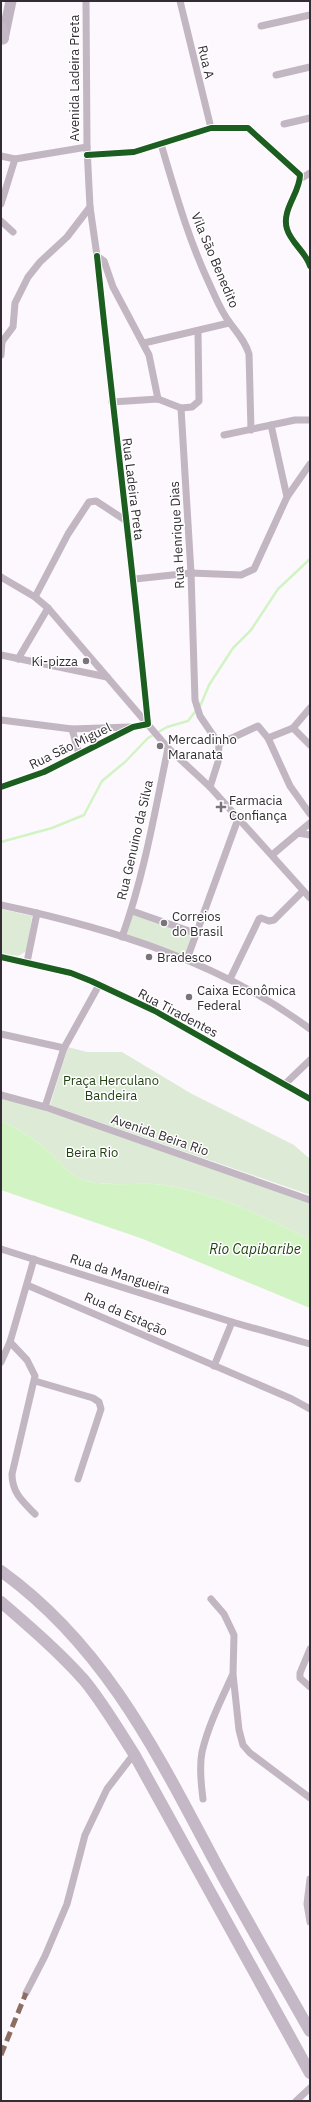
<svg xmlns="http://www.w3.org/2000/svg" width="311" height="2102" viewBox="0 0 311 2102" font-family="'IBM Plex Sans',sans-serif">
  <rect width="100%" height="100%" fill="#fdf8fd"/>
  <g fill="#ddebd6">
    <polygon points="1,909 32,916 27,951 18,956 1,954"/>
    <polygon points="132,911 195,933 187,959 122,937"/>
    <polygon points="68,1047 87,1052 122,1052 192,1094 294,1145 310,1159 310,1195 50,1105"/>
    <path d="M1 1096 310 1199V1240C265 1216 215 1193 163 1185 136 1181 104 1189 79 1178 65 1171 58 1159 47 1150 34 1139 17 1127 1 1121Z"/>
  </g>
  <path fill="#d2f4c4" d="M1 1121C17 1127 34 1139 47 1150 58 1159 65 1171 79 1178 104 1189 136 1181 163 1185 215 1193 265 1216 310 1240V1308L143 1239 1 1190Z"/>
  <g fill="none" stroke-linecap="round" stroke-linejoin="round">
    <polyline stroke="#d2f4c4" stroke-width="2.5" points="1,842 52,828 84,815 102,781 125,762 148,738 167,727 188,721 201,704 209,685 233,648 251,630 278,589 310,559"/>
    <g stroke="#c1b6c2" stroke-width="7">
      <polyline points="180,1 211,128"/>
      <polyline points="261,26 310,15"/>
      <polyline points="276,75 310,67"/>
      <polyline points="284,124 310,118"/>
      <path d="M161 144C175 191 188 238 209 283 215 296 221 312 230 323 238 334 245 341 249 354L251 430"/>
      <path d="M87 155 134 152 211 128H248L300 175C300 193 281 210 287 229 291 243 306 252 310 266"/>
      <polyline points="1,156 15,159 87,147"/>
      <polyline points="300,179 310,173"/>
      <polyline points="1,204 15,159"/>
      <polyline points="90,207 97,256 104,261 113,287 149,355 158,399"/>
      <polyline points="1,221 13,232"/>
      <polyline points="198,332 199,401 192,407 181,408 191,573 195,700 200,716 219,744"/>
      <polyline points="1,343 13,327 15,303 28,277 40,262 67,237 90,207 87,147 86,1"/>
      <polyline points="144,343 229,323"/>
      <polyline points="1,355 2,342"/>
      <polyline points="112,402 158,399 181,408"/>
      <polyline points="224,435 295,420 310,420"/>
      <polyline points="287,497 310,464"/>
      <polyline points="1,577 35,597 48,608 168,748 210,787 310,898"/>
      <polyline points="135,579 191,573 241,575 254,569 287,497 271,425"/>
      <polyline points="35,597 68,534 89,502 96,501 125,520"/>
      <polyline points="1,655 107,677"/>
      <polyline points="18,659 48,608"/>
      <polyline points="1,720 72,729 130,727"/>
      <polyline points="293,728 310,745"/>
      <polyline points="72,729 79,754"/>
      <polyline points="268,738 290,786 310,814"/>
      <path d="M1 787 44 772 133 727 148 724C133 568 113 412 97 256"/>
      <polyline points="210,787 218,762 219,744 258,726 268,738 293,728 310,708"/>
      <polyline points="298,833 310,823"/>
      <polyline points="272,855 298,833 310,835"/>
      <path d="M1 905C109 928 221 962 310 1029"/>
      <polyline points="132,911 195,933"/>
      <path d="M122 937C144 876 155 811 168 748"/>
      <polyline points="1,957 71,973 91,981 155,1011 310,1099"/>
      <polyline points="187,959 238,819"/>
      <polyline points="27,962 37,913"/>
      <polyline points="230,979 259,919 261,918 269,921 274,920 303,891"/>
      <polyline points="1,1034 64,1048"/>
      <polyline points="285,1084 310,1060"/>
      <polyline points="1,1095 45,1107 310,1200"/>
      <polyline points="45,1107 64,1048 99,985"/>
      <polyline points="1,1249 232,1322 310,1344"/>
      <path d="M34 1259 10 1342 27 1360 35 1376 12 1474C12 1493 23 1502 35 1514"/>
      <polyline points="27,1285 292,1399 310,1409"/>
      <polyline points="1,1362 10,1342"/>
      <polyline points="214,1366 232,1322"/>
      <polyline points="35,1381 93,1398 99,1402 101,1409 78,1479"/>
      <polyline points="211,1599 224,1614 234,1635 233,1674 239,1730 243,1745 250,1753 310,1798"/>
      <polyline points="310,1649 300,1673 300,1678 310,1687"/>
      <path d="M203 1799C201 1784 199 1767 202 1752 208 1726 221 1700 232 1676"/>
      <polyline points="310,1879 307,1904 310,1922"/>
      <polyline points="26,1993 45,1956 67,1904 85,1835 107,1789 134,1754"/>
      <polyline points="296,2101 310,2088"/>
    </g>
    <polyline stroke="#c1b4c2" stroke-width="11" points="3,39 11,1"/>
    <g stroke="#c4b8c6" stroke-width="12">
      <polyline points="1,28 3,38"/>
      <path d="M1 1571C105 1646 157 1753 215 1862 246 1919 278 1975 310 2031"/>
      <path d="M1 1602C30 1627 59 1652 84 1680 103 1703 118 1729 134 1754L310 2073"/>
    </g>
    <polyline stroke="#8d6e63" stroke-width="5" stroke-dasharray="10 5" stroke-linecap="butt" points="1,2055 26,1993"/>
    <defs>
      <g id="cycleway">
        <path d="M87 155 134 152 211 128H248L300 175C300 193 281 210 287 229 291 243 306 252 310 266"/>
        <path d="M1 787 44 772 133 727 148 724C133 568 113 412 97 256"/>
        <polyline points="1,957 71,973 91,981 155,1011 310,1099"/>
      </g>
    </defs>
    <use href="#cycleway" stroke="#fff" stroke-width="8"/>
    <use href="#cycleway" stroke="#1b5e20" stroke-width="6"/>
  </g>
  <g fill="#7a737a" stroke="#fff" stroke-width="1.5">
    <circle cx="86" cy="661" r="4"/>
    <circle cx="160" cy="746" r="4"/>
    <path d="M219 801h4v4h4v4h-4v4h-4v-4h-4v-4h4z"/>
    <circle cx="164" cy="923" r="4"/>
    <circle cx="149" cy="957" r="4"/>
    <circle cx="189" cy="997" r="4"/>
  </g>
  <g text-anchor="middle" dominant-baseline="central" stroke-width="3" stroke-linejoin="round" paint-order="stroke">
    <g font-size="13" fill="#332c34" stroke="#fff">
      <text transform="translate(206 62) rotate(77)">Rua A</text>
      <text transform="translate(74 78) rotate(-90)">Avenida Ladeira Preta</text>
      <text transform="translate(215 260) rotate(67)">Vila São Benedito</text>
      <text transform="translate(133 489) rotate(83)">Rua Ladeira Preta</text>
      <text transform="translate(177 535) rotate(-93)">Rua Henrique Dias</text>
      <text transform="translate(70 746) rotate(-26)">Rua São Miguel</text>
      <text transform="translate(135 840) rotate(-77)">Rua Genuino da Silva</text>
      <text transform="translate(178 1013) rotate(28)">Rua Tiradentes</text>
      <text transform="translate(160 1135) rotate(19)">Avenida Beira Rio</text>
      <text transform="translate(120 1274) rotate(18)">Rua da Mangueira</text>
      <text transform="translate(126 1314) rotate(24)">Rua da Estação</text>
    </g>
    <g font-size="13" fill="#332c34" stroke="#fff" text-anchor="start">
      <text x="78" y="661" text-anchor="end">Ki-pizza</text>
      <text x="168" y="739">Mercadinho<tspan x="168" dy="15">Maranata</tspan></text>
      <text x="229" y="800">Farmacia<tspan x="229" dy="15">Confiança</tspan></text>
      <text x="172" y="916">Correios<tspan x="172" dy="15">do Brasil</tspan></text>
      <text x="157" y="957">Bradesco</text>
      <text x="197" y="990">Caixa Econômica<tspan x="197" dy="15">Federal</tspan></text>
    </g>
    <g font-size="13" fill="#1f4011" stroke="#fff">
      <text x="111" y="1080">Praça Herculano<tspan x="111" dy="15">Bandeira</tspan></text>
      <text x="92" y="1152">Beira Rio</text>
    </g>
    <g font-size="14" font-style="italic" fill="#214213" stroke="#fff">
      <text x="255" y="1249">Rio Capibaribe</text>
    </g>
  </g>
  <rect width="311" height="2102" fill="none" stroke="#332c34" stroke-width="4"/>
</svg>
